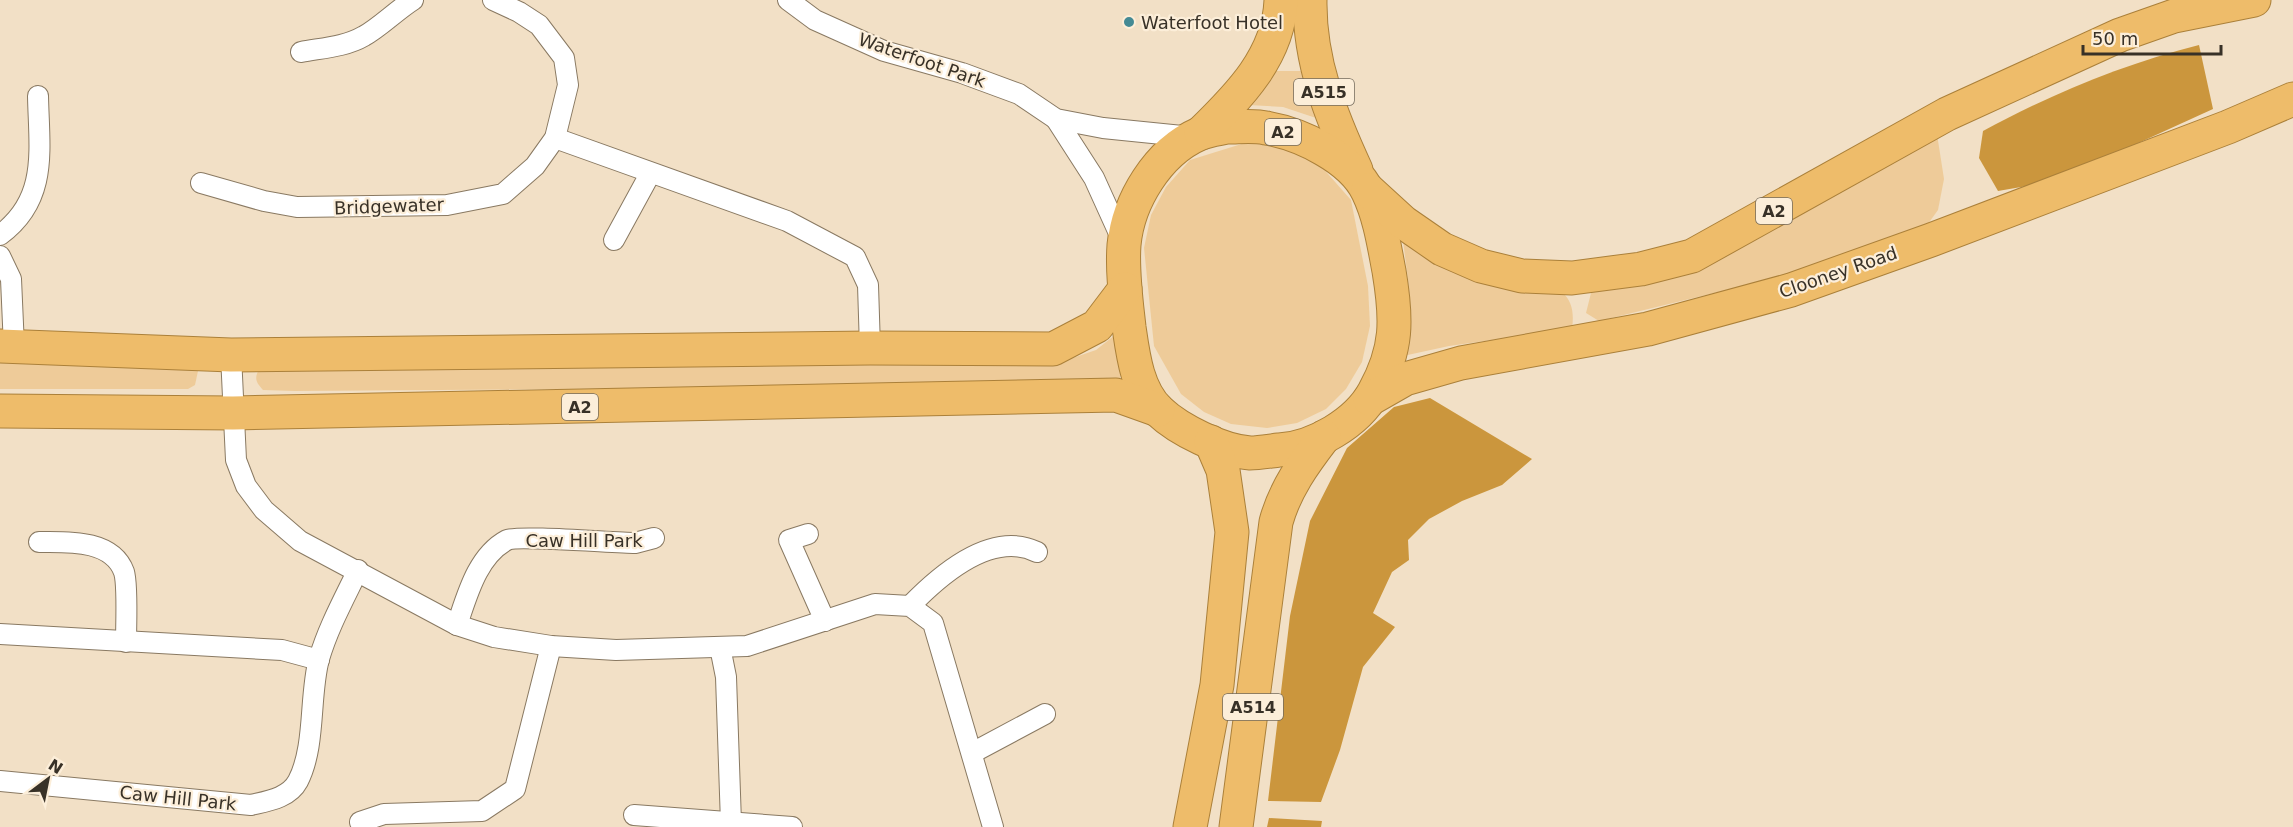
<svg xmlns="http://www.w3.org/2000/svg" width="2293" height="827" viewBox="0 0 2293 827" font-family="'DejaVu Sans',sans-serif">
  <rect width="100%" height="100%" fill="#f2e0c6"/>
  <g fill="#eecb99">
    <polygon points="1271,71 1302,71 1319,119 1283,107 1248,105"/>
    <polygon points="1937,134 1944,179 1938,210 1925,228 1834,264 1599,321 1586,313 1592,289"/>
    <polygon points="1248,142 1282,147 1321,166 1351,200 1368,286 1370,326 1362,362 1346,389 1326,409 1297,423 1267,428 1231,424 1204,412 1181,394 1154,346 1144,248 1151,215 1166,187 1190,160"/>
    <path d="M1403 241 1561 291C1573 301 1574 314 1572 329L1449 346 1403 356 1409 287Z"/>
    <path d="M1115 335 1123 367 1118 385 295 391 263 390C256 382 254 379 259 369L1064 361 1096 350Z"/>
    <polygon points="0,358 195,366 198,371 195,385 188,389 0,389"/>
  </g>
  <g fill="#cb963d">
    <path d="M2199 45 2213 109 2055 181 1998 191 1979 158 1983 131C2051 94 2124 64 2199 45Z"/>
    <polygon points="1430,398 1532,459 1502,485 1462,501 1429,519 1408,540 1409,560 1392,572 1373,613 1395,627 1363,667 1340,750 1321,802 1268,801 1290,616 1310,521 1347,448 1394,407"/>
    <polygon points="1269,818 1322,821 1321,827 1267,827"/>
  </g>
  <g fill="none" stroke-linecap="round" stroke-linejoin="round">
    <defs>
      <g id="minor">
        <polyline points="788,0 815,20 884,51 962,73 1019,94 1056,119 1103,128 1192,137"/>
        <path d="M301 52C322 48 345 47 364 36 379 28 397 10 413 0"/>
        <polyline points="1056,119 1094,178 1123,242"/>
        <polyline points="555,138 787,221 855,257 868,285 870,348"/>
        <polyline points="201,183 264,201 297,207 447,205 503,194 535,166 555,138 568,85 564,58 539,25 519,12 493,0"/>
        <path d="M0 235C49 199 39 149 38 96"/>
        <polyline points="614,240 650,174"/>
        <polyline points="0,256 11,279 14,347"/>
        <polyline points="231,355 236,460 246,486 264,510 300,541 457,625 494,637 551,646 616,650 747,646 875,604 910,606 933,623 993,827"/>
        <polyline points="808,534 789,540 825,621"/>
        <path d="M39 542C67 542 112 539 124 572 128 585 126 625 126 642"/>
        <path d="M910 606C940 575 992 530 1037 552"/>
        <path d="M457 625C467 596 477 556 507 540 518 535 615 543 635 543L654 538"/>
        <polyline points="0,634 282,650 319,660"/>
        <polyline points="720,647 726,677 731,823"/>
        <polyline points="972,753 1045,714"/>
        <path d="M0 781 251 805C268 801 289 798 298 781 316 746 309 696 319 659 328 628 344 599 358 570"/>
        <polyline points="634,815 792,827"/>
        <polyline points="360,822 384,814 482,811 515,789 551,646"/>
      </g>
      <g id="trunk">
        <path d="M1310 0C1309 61 1331 116 1356 170"/>
        <path d="M1227 127C1240 127 1254 125 1266 128 1301 134 1352 158 1368 192 1380 217 1384 245 1389 271 1397 319 1398 349 1374 392 1357 423 1314 448 1279 450 1270 451 1259 453 1250 453 1222 451 1179 430 1159 411 1137 390 1133 355 1129 327 1126 300 1122 272 1124 245 1128 201 1158 152 1199 134 1208 130 1218 129 1227 127Z"/>
        <path d="M1201 133C1239 96 1279 56 1281 0"/>
        <polyline points="1368,190 1403,222 1442,249 1481,266 1522,276 1572,278 1641,269 1692,256 1947,114 2120,35 2174,16 2254,0"/>
        <polyline points="0,346 231,355 870,348 1053,349 1097,326 1125,289"/>
        <polyline points="1370,399 1405,379 1461,363 1648,329 1791,290 1931,240 2228,127 2293,99"/>
        <polyline points="0,411 233,413 1116,395 1158,410"/>
        <polyline points="1190,827 1217,685 1232,532 1223,470 1211,442"/>
        <path d="M1236 827 1276 522C1285 489 1304 463 1324 437"/>
      </g>
    </defs>
    <use href="#minor" stroke="#897962" stroke-width="22"/>
    <use href="#trunk" stroke="#ab803a" stroke-width="35"/>
    <use href="#minor" stroke="#fff" stroke-width="20"/>
    <use href="#trunk" stroke="#eebc6a" stroke-width="33"/>
  </g>
  <circle fill="#448a94" stroke="#fceed9" stroke-width="2" cx="1129" cy="22" r="6"/>
  <g text-anchor="middle" dominant-baseline="central" stroke-width="4.5" stroke-linejoin="round" paint-order="stroke">
    <g fill="#fceed9" stroke="#736a5c" stroke-width="1.5">
      <rect x="1294" y="79" width="60" height="26" rx="4.5"/>
      <rect x="1265" y="119" width="36" height="26" rx="4.5"/>
      <rect x="1756" y="198" width="36" height="26" rx="4.5"/>
      <rect x="562" y="394" width="36" height="26" rx="4.5"/>
      <rect x="1223" y="694" width="60" height="26" rx="4.5"/>
    </g>
    <g font-size="16" font-weight="bold" fill="#383127">
      <text x="1324" y="92">A515</text>
      <text x="1283" y="132">A2</text>
      <text x="1774" y="211">A2</text>
      <text x="580" y="407">A2</text>
      <text x="1253" y="707">A514</text>
    </g>
    <g font-size="18" fill="#383127" stroke="#fceed9" text-anchor="start">
      <text x="1141" y="22">Waterfoot Hotel</text>
    </g>
    <g font-size="18" fill="#383127" stroke="#fceed9">
      <text transform="translate(922 60) rotate(19)">Waterfoot Park</text>
      <text transform="translate(389 206) rotate(-2)">Bridgewater</text>
      <text transform="translate(1838 272) rotate(-19)">Clooney Road</text>
      <text x="584" y="540">Caw Hill Park</text>
      <text transform="translate(178 798) rotate(6)">Caw Hill Park</text>
    </g>
  </g>
  <g transform="translate(48 779) rotate(32)" stroke="#fceed9" stroke-width="4.5" paint-order="stroke">
  <path d="M0-4.5L10 22L0 15L-10 22Z" fill="#383127"/>
  <text y="-9" font-size="16" font-weight="bold" text-anchor="middle" fill="#383127">N</text>
  </g>
  <path d="M2083 45v9h138v-9" fill="none" stroke="#383127" stroke-width="3"/>
  <text x="2092" y="45" font-size="18" fill="#383127" stroke="#fceed9" stroke-width="4.5" paint-order="stroke">50 m</text>
</svg>
